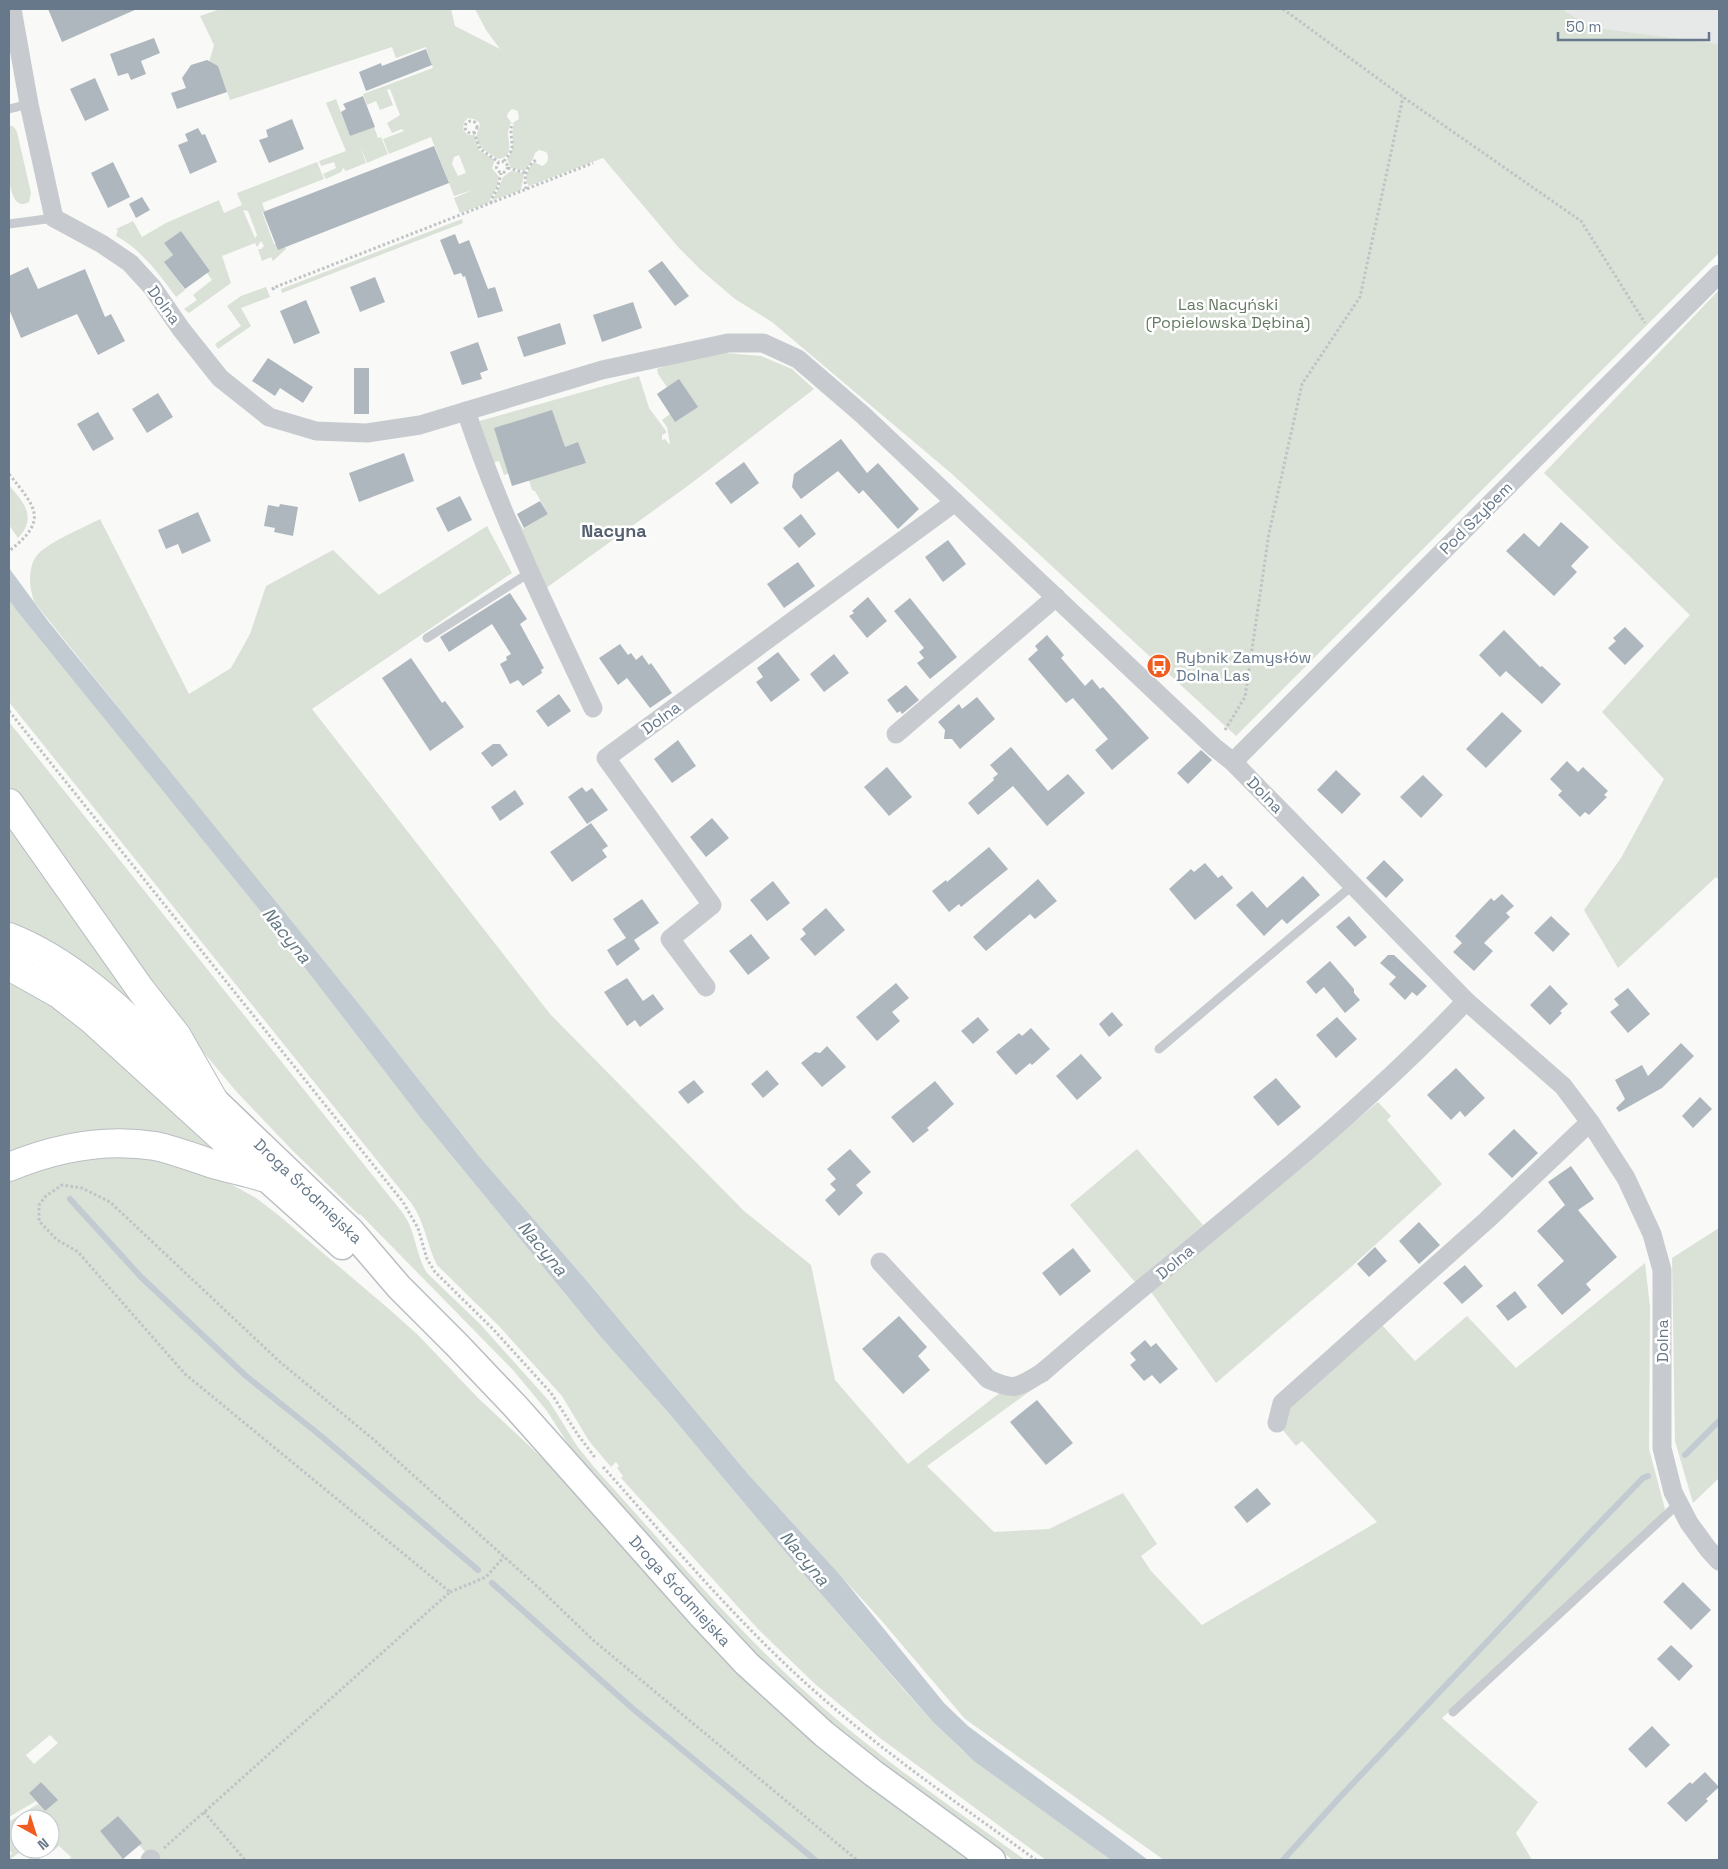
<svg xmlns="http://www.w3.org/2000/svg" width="1728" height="1869" viewBox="0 0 1728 1869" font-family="'Space Grotesk',sans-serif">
  <rect width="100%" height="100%" fill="#f9f9f7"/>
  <polygon fill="#e7e8e8" points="1562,9 1719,9 1719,44 1590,27"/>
  <g fill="#dae1d7" fill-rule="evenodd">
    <path d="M220 9H451L455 26 500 49 486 30 475 9H1562L1590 27 1719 44V253L1236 736 952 474 772 322 735 299 701 270 679 248 603 158 529 186C523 178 528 169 534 162L542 166C548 163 550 158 546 152L539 150 535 153 533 159 525 171 511 168 507 159C517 147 510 136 514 122L519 119 518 111 512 109 508 113 507 117 511 122C510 125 508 130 508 134 509 145 513 157 498 159 490 152 475 149 477 134 478 129 481 128 479 122L474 119 468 118 464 122 463 130 468 135H475L479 150 495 160 492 168 499 177 497 187 488 203 460 213 454 198 473 190 454 196 431 137 389 154 383 139 404 131 402 129 392 133 387 123 400 115 390 89 387 90 393 105 380 110 376 101 367 105 363 94 433 68 426 47 396 58 392 47 230 100 218 66 209 62 214 45 200 16ZM459 155 466 173 458 176 452 164 454 157Z"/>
    <polygon points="336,99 350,136 374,127 378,138 381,137 388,154 367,163 360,145 366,163 346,171 343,168 341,172 326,179 323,174 336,168 334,162 321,166 319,161 346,151 326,103"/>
    <path d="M9 125 14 127 17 132 31 193 29 202C2 217 9 138 9 125Z"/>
    <path d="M317 162 324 179 262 203 265 211 262 212 274 244 282 241 286 249 273 261 271 257 262 261 258 249H261L264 246 261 241 257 247 255 243 222 256 231 283 189 313 184 309 197 300 193 295 212 280 207 273 210 271 181 231 164 243 173 255 165 262 185 290 176 297C159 274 142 250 116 236L118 230 116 229 133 221 142 237 166 223 219 200 224 213 242 205 237 193ZM243 210 248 211 257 235 255 238Z"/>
    <polygon points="511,171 524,173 521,190 493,200 493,199 498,190 503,177"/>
    <polygon points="462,219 463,223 282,293 281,289"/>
    <polygon points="266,287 270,297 241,308 251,326 218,349 215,344 241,326 227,306 241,296"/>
    <polygon points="1719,290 1719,880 1716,877 1618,968 1584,910 1621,858 1664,779 1602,712 1690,615 1544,473"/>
    <polygon points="726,353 761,356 792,369 814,389 689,485 542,591 509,504 523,529 548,514 535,491 532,490 525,468 504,475 499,461 490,464 476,422 639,376 649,408 666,431 666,433 662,435 662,440 665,439 669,444 670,443 667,427 662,420 670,414 657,394 667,387 658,374 657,369 692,356"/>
    <path d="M9 485C23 502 38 517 18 538L9 525Z"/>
    <path d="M100 519 189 694 231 668 250 634 266 586 333 550 379 595 487 526 512 573 312 709 550 1014 744 1211 811 1265 835 1380 908 1464 1068 1340 1052 1375 927 1466 994 1532 1049 1529 1123 1493 1157 1544 1141 1556 1151 1571 1202 1625 1377 1522 1302 1441 1296 1446 1277 1423 1282 1403 1381 1324 1415 1361 1467 1316 1516 1368 1645 1263 1650 1307 1649 1449 1665 1509 1652 1529 1609 1565 1442 1718 1538 1802 1516 1833 1532 1860H1164L965 1719 881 1620 748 1474 587 1281 479 1156 371 1019 262 887 35 603C29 590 27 566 38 554 51 541 83 528 100 519Z"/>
    <path d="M9 600 278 933 419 1116 599 1335 667 1411 807 1578 906 1692 933 1722 963 1751 1111 1860H1046L880 1738 815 1684 759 1630 621 1478 623 1476 617 1468 619 1466 616 1462 611 1467 589 1441 562 1396 498 1325 437 1265C427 1245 425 1223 412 1204L9 702Z"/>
    <path d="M9 722 402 1212C416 1230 415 1254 427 1273L480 1324 549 1401 577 1446 594 1467C664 1544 731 1625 809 1695 876 1756 952 1807 1025 1860H1013C951 1815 887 1771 828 1722 740 1647 666 1557 588 1471L568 1444 547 1411 513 1370 360 1214 359 1215 291 1149 235 1090 174 1017 115 938 9 786Z"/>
    <polygon points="9,819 154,1022 9,927"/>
    <polygon points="9,977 53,1002 218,1151 9,1155"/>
    <polygon points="1378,1102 1391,1116 1387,1120 1442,1184 1351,1267 1216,1383 1151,1292"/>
    <polygon points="1137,1149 1203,1225 1135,1282 1070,1205"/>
    <path d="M134 1154 218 1177 256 1198 277 1214 389 1309 418 1335 478 1398 973 1860H140L147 1854 139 1845 141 1843 118 1816 100 1831 125 1860H69L71 1857 59 1846 53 1851 50 1848V1819H20V1849H40L38 1851 40 1856 39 1860H31L20 1852 9 1860V1857L12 1853 9 1849 10 1821 38 1804 45 1811 57 1800 41 1782 29 1793 36 1801 9 1817V1177L48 1162ZM50 1735 58 1743 34 1764 26 1755Z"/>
    <polygon points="1719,1228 1719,1478 1693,1503 1675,1441 1672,1258"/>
  </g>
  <polygon fill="#c1cbd1" points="9,568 48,621 371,1019 479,1156 587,1281 748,1474 841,1576 944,1703 968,1726 1148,1860 1111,1860 974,1761 933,1722 807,1578 667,1411 599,1335 419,1116 278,933 18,612 9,600"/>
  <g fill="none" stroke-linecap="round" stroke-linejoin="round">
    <g stroke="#c1cbd1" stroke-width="6">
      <polyline points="70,1199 141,1277 246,1376 321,1436 478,1570"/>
      <polyline points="1685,1455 1719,1421"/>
      <polyline points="492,1583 632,1708 815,1860"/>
      <polyline points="1283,1860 1341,1796 1588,1535 1643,1478 1648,1476"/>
    </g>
  </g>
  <g fill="#afb7be">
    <polygon points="48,9 137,9 62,42"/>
    <polygon points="154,38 160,53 141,61 146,74 131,80 128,73 118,76 110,54"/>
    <polygon points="426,49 432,65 366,91 359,72 381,63 382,66"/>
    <polygon points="207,60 218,66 227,92 177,109 171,93 186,88 182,78 191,65"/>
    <polygon points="95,78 109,110 85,121 70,89"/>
    <polygon points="363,96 375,127 350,136 341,112 346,109 343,104"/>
    <polygon points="292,119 304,149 269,163 259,140 268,137 266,130"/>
    <polygon points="198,128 202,135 205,134 217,162 190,174 178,145 188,141 185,134"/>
    <polygon points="434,146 449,183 278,250 263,212"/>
    <polygon points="113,162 130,197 108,208 91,173"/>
    <polygon points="142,197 150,210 136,218 129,204"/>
    <polygon points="181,231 210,271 185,289 164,262 173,255 164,243"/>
    <polygon points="455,234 459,244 469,240 488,289 495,287 503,311 478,318 465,276 463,277 461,273 454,275 440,240"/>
    <polygon points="662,261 689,296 675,306 648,271"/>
    <polygon points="28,267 38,289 85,269 105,317 111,314 125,341 98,355 77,314 21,338 9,309 9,276"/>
    <polygon points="375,277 385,302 360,312 350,287"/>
    <polygon points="306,300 320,333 294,344 280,311"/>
    <polygon points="633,302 642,328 602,342 593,315"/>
    <polygon points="560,323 566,344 524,357 517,337"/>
    <polygon points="478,342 488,370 480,373 482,379 462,385 450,352"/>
    <polygon points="268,358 313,387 303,403 280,388 275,396 252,381"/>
    <rect x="354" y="368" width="15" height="46"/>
    <polygon points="679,379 698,407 675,422 657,394"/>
    <polygon points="158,393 173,417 147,433 132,409"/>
    <polygon points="552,410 565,447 578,442 586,463 512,486 494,428"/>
    <polygon points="98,412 114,439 93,451 77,424"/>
    <polygon points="841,439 867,473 878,463 919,509 898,529 863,490 859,494 838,471 801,499 792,487 794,474"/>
    <polygon points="404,453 414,481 359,502 349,473"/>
    <polygon points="744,462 759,483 731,504 715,483"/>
    <polygon points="460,496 472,520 448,532 436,508"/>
    <polygon points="540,501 548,514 524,528 517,514"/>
    <polygon points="280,504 298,507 293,536 274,532 275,528 264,526 268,505 279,507"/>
    <polygon points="198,512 211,541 182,554 178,544 166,549 158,530"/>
    <polygon points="801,514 816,534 799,548 783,528"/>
    <polygon points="1561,522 1589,547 1571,566 1577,572 1554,596 1506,551 1524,533 1539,547"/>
    <polygon points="948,540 966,564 943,582 925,557"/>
    <polygon points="798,562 815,586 784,608 767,584"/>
    <polygon points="510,593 527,619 520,624 544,668 541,670 542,673 523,686 518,680 510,684 500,664 507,660 506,657 511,654 492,624 449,652 440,637"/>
    <polygon points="868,597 887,621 867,638 849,616 854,613 852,611"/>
    <polygon points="910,598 957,657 930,679 917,663 924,658 919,652 924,648 894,611"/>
    <polygon points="1625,627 1644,646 1625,665 1608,648 1616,641 1613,638"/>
    <polygon points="1504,630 1540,667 1542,666 1561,684 1542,704 1506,671 1500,677 1479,655"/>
    <polygon points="1047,635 1064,655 1061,658 1085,686 1092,679 1100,689 1103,687 1149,738 1112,770 1095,750 1108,739 1073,698 1066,703 1028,659 1038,650 1035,646"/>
    <polygon points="620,644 628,655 631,653 636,660 642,655 649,665 651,663 672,693 650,708 627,678 618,685 599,658"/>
    <polygon points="778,652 800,680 771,702 756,682 763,677 757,668"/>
    <polygon points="834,654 849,673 824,692 810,674"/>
    <polygon points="411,658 442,703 445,701 464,727 430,751 382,678"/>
    <polygon points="906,685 919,700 902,714 900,711 897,713 887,700"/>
    <polygon points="559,694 571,711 548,727 536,711"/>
    <polygon points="977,697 995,719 960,749 952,739 944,739 945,730 938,722 959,704 962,709"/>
    <polygon points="1502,712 1522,731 1486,768 1466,749"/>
    <polygon points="678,740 696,766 672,783 654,759"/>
    <polygon points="493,744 500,744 508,755 492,767 481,753"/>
    <polygon points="1011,747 1048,791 1068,774 1085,793 1047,826 1013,786 978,815 968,803 994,780 993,778 998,774 990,765"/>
    <polygon points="1201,750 1212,760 1188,784 1177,773"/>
    <polygon points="1567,761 1578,772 1583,767 1608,791 1604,795 1607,797 1589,815 1585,812 1580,817 1558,795 1562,791 1550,779"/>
    <polygon points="887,767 912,797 889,816 864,787"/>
    <polygon points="1336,770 1361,794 1342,814 1317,790"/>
    <polygon points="1423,775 1443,795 1421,818 1400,797"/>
    <polygon points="582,787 586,792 592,788 608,810 587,824 568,797"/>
    <polygon points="515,790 524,804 500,821 491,807"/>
    <polygon points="712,818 729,838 706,857 690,837"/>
    <polygon points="591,823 608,846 602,850 607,857 572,882 550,852"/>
    <polygon points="989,847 1008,869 961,907 959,904 949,912 932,891 946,880 947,882"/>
    <polygon points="1384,860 1404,880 1386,898 1366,878"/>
    <polygon points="1205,863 1218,878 1222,875 1233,888 1195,920 1169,889 1191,869 1194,872"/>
    <polygon points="1303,876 1320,895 1287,924 1282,919 1264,936 1236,905 1252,891 1267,908"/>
    <polygon points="1038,879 1057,901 1035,919 1030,914 986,951 973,937"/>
    <polygon points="773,881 790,903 767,921 750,900"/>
    <polygon points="1502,894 1514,906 1506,913 1510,917 1484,943 1493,951 1474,971 1453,952 1462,943 1455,936 1491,898 1494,901"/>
    <polygon points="642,899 659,923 634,940 640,949 617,966 607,950 626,938 613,919"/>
    <polygon points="826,908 845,930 815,956 800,939 806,934 802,929"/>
    <polygon points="1349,916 1367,937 1355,947 1336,927"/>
    <polygon points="1551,916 1570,934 1553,952 1534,933"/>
    <polygon points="751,934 770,958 748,975 729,951"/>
    <polygon points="1388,955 1394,955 1427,986 1417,996 1412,992 1405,1000 1389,984 1396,977 1380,963"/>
    <polygon points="1330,961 1354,989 1354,993 1360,1000 1345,1013 1324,987 1316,994 1306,982"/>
    <polygon points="627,978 643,1001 653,994 664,1009 640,1027 635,1020 627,1026 604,992"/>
    <polygon points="896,983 909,998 892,1012 900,1021 877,1041 856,1017"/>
    <polygon points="1550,985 1568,1004 1560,1011 1562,1013 1550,1025 1530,1005"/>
    <polygon points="1628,988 1650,1014 1628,1033 1610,1012 1619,1005 1614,999"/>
    <polygon points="1112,1012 1123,1025 1109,1037 1099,1024"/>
    <polygon points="978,1017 989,1030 973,1044 961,1031"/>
    <polygon points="1337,1017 1357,1039 1336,1058 1316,1035"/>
    <polygon points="1031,1028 1050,1049 1032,1065 1030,1063 1016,1075 996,1052 1019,1033 1022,1036"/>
    <polygon points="1681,1043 1694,1056 1662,1088 1619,1112 1616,1108 1625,1099 1615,1080 1642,1065 1648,1076"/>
    <polygon points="827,1046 846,1067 822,1087 801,1063 815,1052 820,1053"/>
    <polygon points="1081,1054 1102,1078 1077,1100 1056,1076"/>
    <polygon points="1456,1068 1485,1098 1465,1117 1460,1111 1451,1120 1427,1095"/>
    <polygon points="767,1070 779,1084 763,1098 751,1084"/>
    <polygon points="1276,1078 1301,1107 1278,1126 1253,1097"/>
    <polygon points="694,1080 704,1092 688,1104 678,1092"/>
    <polygon points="935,1081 954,1104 927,1128 929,1130 913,1143 891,1117"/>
    <polygon points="1700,1097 1712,1109 1693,1128 1682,1116"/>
    <polygon points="1514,1129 1538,1153 1512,1178 1488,1154"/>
    <polygon points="850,1149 871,1172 856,1185 863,1193 839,1216 825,1200 836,1190 830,1184 836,1179 827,1169"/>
    <polygon points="1571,1166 1594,1199 1578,1210 1617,1257 1586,1284 1591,1290 1562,1315 1537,1285 1564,1261 1537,1231 1565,1205 1548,1182"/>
    <polygon points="1419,1222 1440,1245 1419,1264 1399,1241"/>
    <polygon points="1375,1247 1387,1261 1369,1277 1357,1264"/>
    <polygon points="1073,1248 1091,1271 1060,1296 1042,1273"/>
    <polygon points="1465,1265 1483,1286 1462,1304 1443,1283"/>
    <polygon points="1515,1291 1527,1307 1508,1321 1496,1306"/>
    <polygon points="899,1316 927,1347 918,1356 930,1370 903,1394 862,1349"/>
    <polygon points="1145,1340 1151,1347 1156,1343 1178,1369 1160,1384 1152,1375 1144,1381 1130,1365 1136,1360 1130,1353"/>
    <polygon points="1037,1400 1073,1443 1046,1465 1010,1422"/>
    <polygon points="1257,1488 1271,1504 1247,1523 1234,1507"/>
    <polygon points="1683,1582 1711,1610 1691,1630 1663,1602"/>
    <polygon points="1671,1645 1693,1666 1679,1681 1657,1659"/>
    <polygon points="1652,1726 1670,1745 1646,1768 1628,1749"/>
    <polygon points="1705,1772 1719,1787 1706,1799 1708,1801 1686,1822 1667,1803 1690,1782 1692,1784"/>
    <polygon points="41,1782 58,1800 45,1811 29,1793"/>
    <polygon points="118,1816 142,1843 123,1859 100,1831"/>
  </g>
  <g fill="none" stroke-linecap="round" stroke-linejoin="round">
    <defs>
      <g id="secondary">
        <polyline points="213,1099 351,1231 399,1287 457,1345 515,1406 701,1615 747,1664 824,1734 873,1773 992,1860"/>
        <polyline points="266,1178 342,1246"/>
      </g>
      <g id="primary">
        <polyline points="9,803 141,990 177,1036 213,1099"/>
        <path d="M9 937C81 965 137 1027 192 1079"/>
        <polyline points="9,966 59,994 91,1019 266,1178"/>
        <path d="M9 1167C55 1148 105 1138 155 1146 174 1150 192 1157 210 1163 227 1168 245 1172 262 1177"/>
      </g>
    </defs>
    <use href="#secondary" stroke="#b9bec3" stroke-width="29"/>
    <use href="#primary" stroke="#babec2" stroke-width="30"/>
    <g stroke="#c0c3c5" stroke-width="3" stroke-dasharray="2.5 2.5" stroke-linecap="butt">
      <polyline points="1283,9 1403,97 1581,221 1645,323"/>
      <circle cx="471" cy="127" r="6"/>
      <polyline points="474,132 480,149 499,162"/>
      <path d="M504 161C506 158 509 155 511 151 514 143 509 134 512 123"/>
      <circle cx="502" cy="167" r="5.5"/>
      <polyline points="508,168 526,173"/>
      <path d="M526 189C524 178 525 167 536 160"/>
      <polyline points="491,203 491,200 498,187 501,173"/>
      <polyline points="274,290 273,288 593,163"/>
      <path d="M9 474C36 508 49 520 9 551"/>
      <polyline points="9,711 403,1202 418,1228 427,1259 435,1272 493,1329 551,1393 578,1435 596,1459"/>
      <polyline points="1225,730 1245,697 1269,533 1302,384 1360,297 1403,97"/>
      <path d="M603 1467C673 1545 740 1626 819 1695 887 1755 963 1807 1036 1860"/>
      <polyline points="450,1592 486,1577 504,1557"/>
      <polyline points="204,1812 245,1860"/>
      <polyline points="164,1848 450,1592 185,1374 78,1252 56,1239 39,1221 39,1205 46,1196 62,1185 82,1188 110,1202 280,1362 373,1439 540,1589 593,1640 857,1860"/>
    </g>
    <g stroke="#c7cbcf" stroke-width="9">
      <polyline points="9,109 29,104"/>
      <polyline points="9,224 54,218"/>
      <polyline points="427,638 529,573"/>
      <polyline points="1159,1049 1353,885"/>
      <polyline points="1453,1712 1679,1503"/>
    </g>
    <g stroke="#c7cbcf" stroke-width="19">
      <polyline points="12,9 29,104 54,218 102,244 130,263 152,287 181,329 220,378 269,417 316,431 367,433 420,425 602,370 728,343 763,343 798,359 863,415 1214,747 1233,762 1466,1001 1563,1086 1590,1122 1626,1178 1652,1234 1662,1270 1662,1448 1673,1492 1689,1523 1708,1549 1719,1561"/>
      <path d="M466 411C500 514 547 610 593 708"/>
      <polyline points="896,734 1056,597"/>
      <polyline points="1233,762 1719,274"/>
      <polyline points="706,987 670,939 712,905 606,758 955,502"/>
      <path d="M880 1262 988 1379C1017 1392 1016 1387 1042 1373 1183 1249 1337 1138 1466 1001"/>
      <polyline points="1277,1423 1282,1403 1487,1220 1590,1122"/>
      <polyline points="150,1860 151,1859"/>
    </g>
    <use href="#secondary" stroke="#fff" stroke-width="26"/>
    <use href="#primary" stroke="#fff" stroke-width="28"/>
  </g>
  <defs>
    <symbol id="bus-disc" viewBox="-11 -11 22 22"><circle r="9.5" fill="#ef5d21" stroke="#fff"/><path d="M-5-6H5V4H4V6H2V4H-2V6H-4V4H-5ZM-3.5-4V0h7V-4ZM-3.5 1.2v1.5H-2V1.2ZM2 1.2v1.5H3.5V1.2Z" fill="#fff"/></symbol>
  </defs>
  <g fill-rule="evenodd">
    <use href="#bus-disc" x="1145" y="652" width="28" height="28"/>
  </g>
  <g text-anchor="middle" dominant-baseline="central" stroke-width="5" stroke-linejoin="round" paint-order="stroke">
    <g font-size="16" fill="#657a62" stroke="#fff">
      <text x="1228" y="304">Las Nacyński<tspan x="1228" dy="18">(Popielowska Dębina)</tspan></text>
    </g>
    <g font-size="16" fill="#66788a" stroke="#fff">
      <text transform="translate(164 305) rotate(54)">Dolna</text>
      <text transform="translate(1476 518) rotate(-45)">Pod Szybem</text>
      <text transform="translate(661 718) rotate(-36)">Dolna</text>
      <text transform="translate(1265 795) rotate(46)">Dolna</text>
      <text transform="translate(308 1191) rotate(44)">Droga Śródmiejska</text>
      <text transform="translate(1175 1262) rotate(-40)">Dolna</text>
      <text transform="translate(1662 1341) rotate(-90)">Dolna</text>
      <text transform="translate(680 1591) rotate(48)">Droga Śródmiejska</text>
    </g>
    <g font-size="16" fill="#66788a" stroke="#fff" text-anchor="start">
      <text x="1176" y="657">Rybnik Zamysłów<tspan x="1176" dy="18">Dolna Las</tspan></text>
    </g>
    <g font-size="18" font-weight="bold" fill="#55616e" stroke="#fff">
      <text x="614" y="530">Nacyna</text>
    </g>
    <g font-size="18" font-style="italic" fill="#627984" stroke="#fff">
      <text transform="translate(287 935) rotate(51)">Nacyna</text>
      <text transform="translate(543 1248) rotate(50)">Nacyna</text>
      <text transform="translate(805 1558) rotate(50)">Nacyna</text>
    </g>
  </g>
  <rect width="1728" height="1869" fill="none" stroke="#66788a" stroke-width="20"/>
  <g transform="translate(35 1834) rotate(141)"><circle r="24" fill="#ffffff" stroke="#c2c9d0"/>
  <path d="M0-4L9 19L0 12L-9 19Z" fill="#ef5d21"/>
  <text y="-8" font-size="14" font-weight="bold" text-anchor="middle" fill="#66788a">N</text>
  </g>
  <path d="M1558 32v8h151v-8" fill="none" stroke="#66788a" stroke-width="2.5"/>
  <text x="1566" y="32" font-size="15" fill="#66788a" stroke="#ffffff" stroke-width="4" paint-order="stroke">50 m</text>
</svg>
